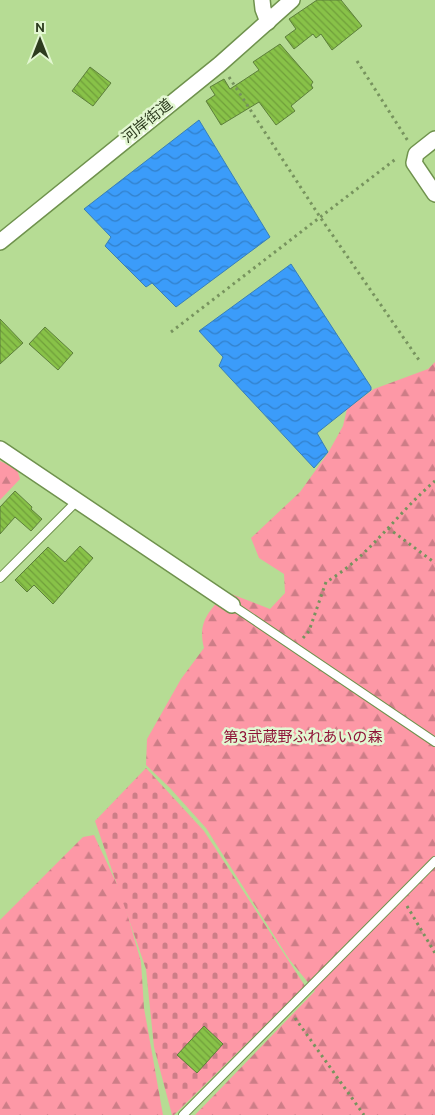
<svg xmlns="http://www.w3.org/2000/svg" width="435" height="1115" viewBox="0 0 435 1115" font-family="Overpass,'Noto Sans JP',sans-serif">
  <defs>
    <pattern id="forest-firs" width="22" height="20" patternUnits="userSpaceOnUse" patternTransform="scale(1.25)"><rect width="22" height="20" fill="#fd98a6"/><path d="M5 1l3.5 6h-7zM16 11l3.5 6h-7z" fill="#cd7d87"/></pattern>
    <pattern id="cemetery-stones" width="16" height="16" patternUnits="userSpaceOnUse" patternTransform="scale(1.25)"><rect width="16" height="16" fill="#fd98a6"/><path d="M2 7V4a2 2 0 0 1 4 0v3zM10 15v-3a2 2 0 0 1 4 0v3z" fill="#cd7d87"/></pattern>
    <pattern id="water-waves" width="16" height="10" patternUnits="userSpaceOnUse" patternTransform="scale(1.25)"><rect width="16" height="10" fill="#3b9cfa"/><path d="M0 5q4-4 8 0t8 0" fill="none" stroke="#3280ca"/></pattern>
    <pattern id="building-back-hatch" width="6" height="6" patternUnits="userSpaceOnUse" patternTransform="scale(1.25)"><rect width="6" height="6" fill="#88c248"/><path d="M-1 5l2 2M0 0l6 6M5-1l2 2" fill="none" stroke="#709f3b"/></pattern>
  </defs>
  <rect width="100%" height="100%" fill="#b6dc94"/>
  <g fill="url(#forest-firs)">
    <path d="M435 362V1115H195L315 991 289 959 206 828 170 788 146 765 147 739 181 679 204 648C197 621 210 611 226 592L270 609 285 593 284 574 259 558 251 538 300 492 328 453 343 426 347 409 374 389 428 369Z"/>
    <polygon points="0,461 17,469 20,479 0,500"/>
    <polygon points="94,835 122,895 141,962 144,1008 163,1115 0,1115 0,920 83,837"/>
  </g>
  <polygon fill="url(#cemetery-stones)" points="146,768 204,831 305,986 174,1115 172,1115 154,1047 146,969 95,821"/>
  <g fill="url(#water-waves)" stroke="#377fb8">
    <polygon points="199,120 270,237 176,307 152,283 146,287 105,246 111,237 84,209"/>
    <polygon points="291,264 371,387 371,390 317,433 328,452 314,468 219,366 223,357 199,331"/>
  </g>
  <g fill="url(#building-back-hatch)" stroke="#5d7f3b">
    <polygon points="317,0 341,0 362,26 332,50 321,34 316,38 313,34 294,49 285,37 296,29 289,19"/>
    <polygon points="280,44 313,82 311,85 313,88 291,106 295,111 276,125 259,102 221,125 206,101 215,95 210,87 224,79 230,89 259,70 253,62"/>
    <polygon points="90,67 111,83 93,106 72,91"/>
    <polygon points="0,319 23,343 0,364"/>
    <polygon points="45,327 73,353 58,370 29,344"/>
    <polygon points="15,491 32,507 31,509 42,519 31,531 15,517 0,534 0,507"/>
    <polygon points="80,546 93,558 53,604 34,585 27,592 15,580 48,547 65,562"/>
    <polygon points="204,1026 223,1044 197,1073 177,1055"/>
  </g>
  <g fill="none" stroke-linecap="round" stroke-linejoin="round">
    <defs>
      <g id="lane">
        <polyline points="0,578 77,501"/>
        <polyline points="232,605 435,742"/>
        <polyline points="183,1115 435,861"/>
      </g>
      <g id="street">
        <polyline points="262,0 263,9 268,22"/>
        <polyline points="435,139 416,154 414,163 435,194"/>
        <polyline points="0,242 220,64 292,0"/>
        <polyline points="0,449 232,605"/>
      </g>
    </defs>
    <use href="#lane" stroke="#6f924d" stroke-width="10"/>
    <use href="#street" stroke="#6f924d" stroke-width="18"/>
    <g stroke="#77935e" stroke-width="3" stroke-dasharray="2.5 4" stroke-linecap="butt">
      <polyline points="357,61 408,141"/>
      <polyline points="229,77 320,217 421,363"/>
      <polyline points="171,332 397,158"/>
      <polyline points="388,528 435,563"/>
      <path d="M303 638 309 631 326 582C369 557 397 513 435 481"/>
      <polyline points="407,906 435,953"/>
      <polyline points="295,1018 364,1115"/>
    </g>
    <use href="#lane" stroke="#fff" stroke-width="8"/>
    <use href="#street" stroke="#fff" stroke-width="15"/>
  </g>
  <g text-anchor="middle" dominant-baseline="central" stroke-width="5" stroke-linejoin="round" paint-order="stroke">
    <g font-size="15" fill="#2d3c1f" stroke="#e3f7d2">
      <text transform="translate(148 122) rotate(-39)">河岸街道</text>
    </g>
    <g font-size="15" fill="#8f1438" stroke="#e3f7d2">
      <text x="303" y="738">第3武蔵野ふれあいの森</text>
    </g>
  </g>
  <g transform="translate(40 40)" stroke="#e3f7d2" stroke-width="4" paint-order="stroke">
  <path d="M0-4L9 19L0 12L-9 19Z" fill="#2d3c1f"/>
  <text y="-8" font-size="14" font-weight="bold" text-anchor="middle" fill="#2d3c1f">N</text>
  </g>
</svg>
